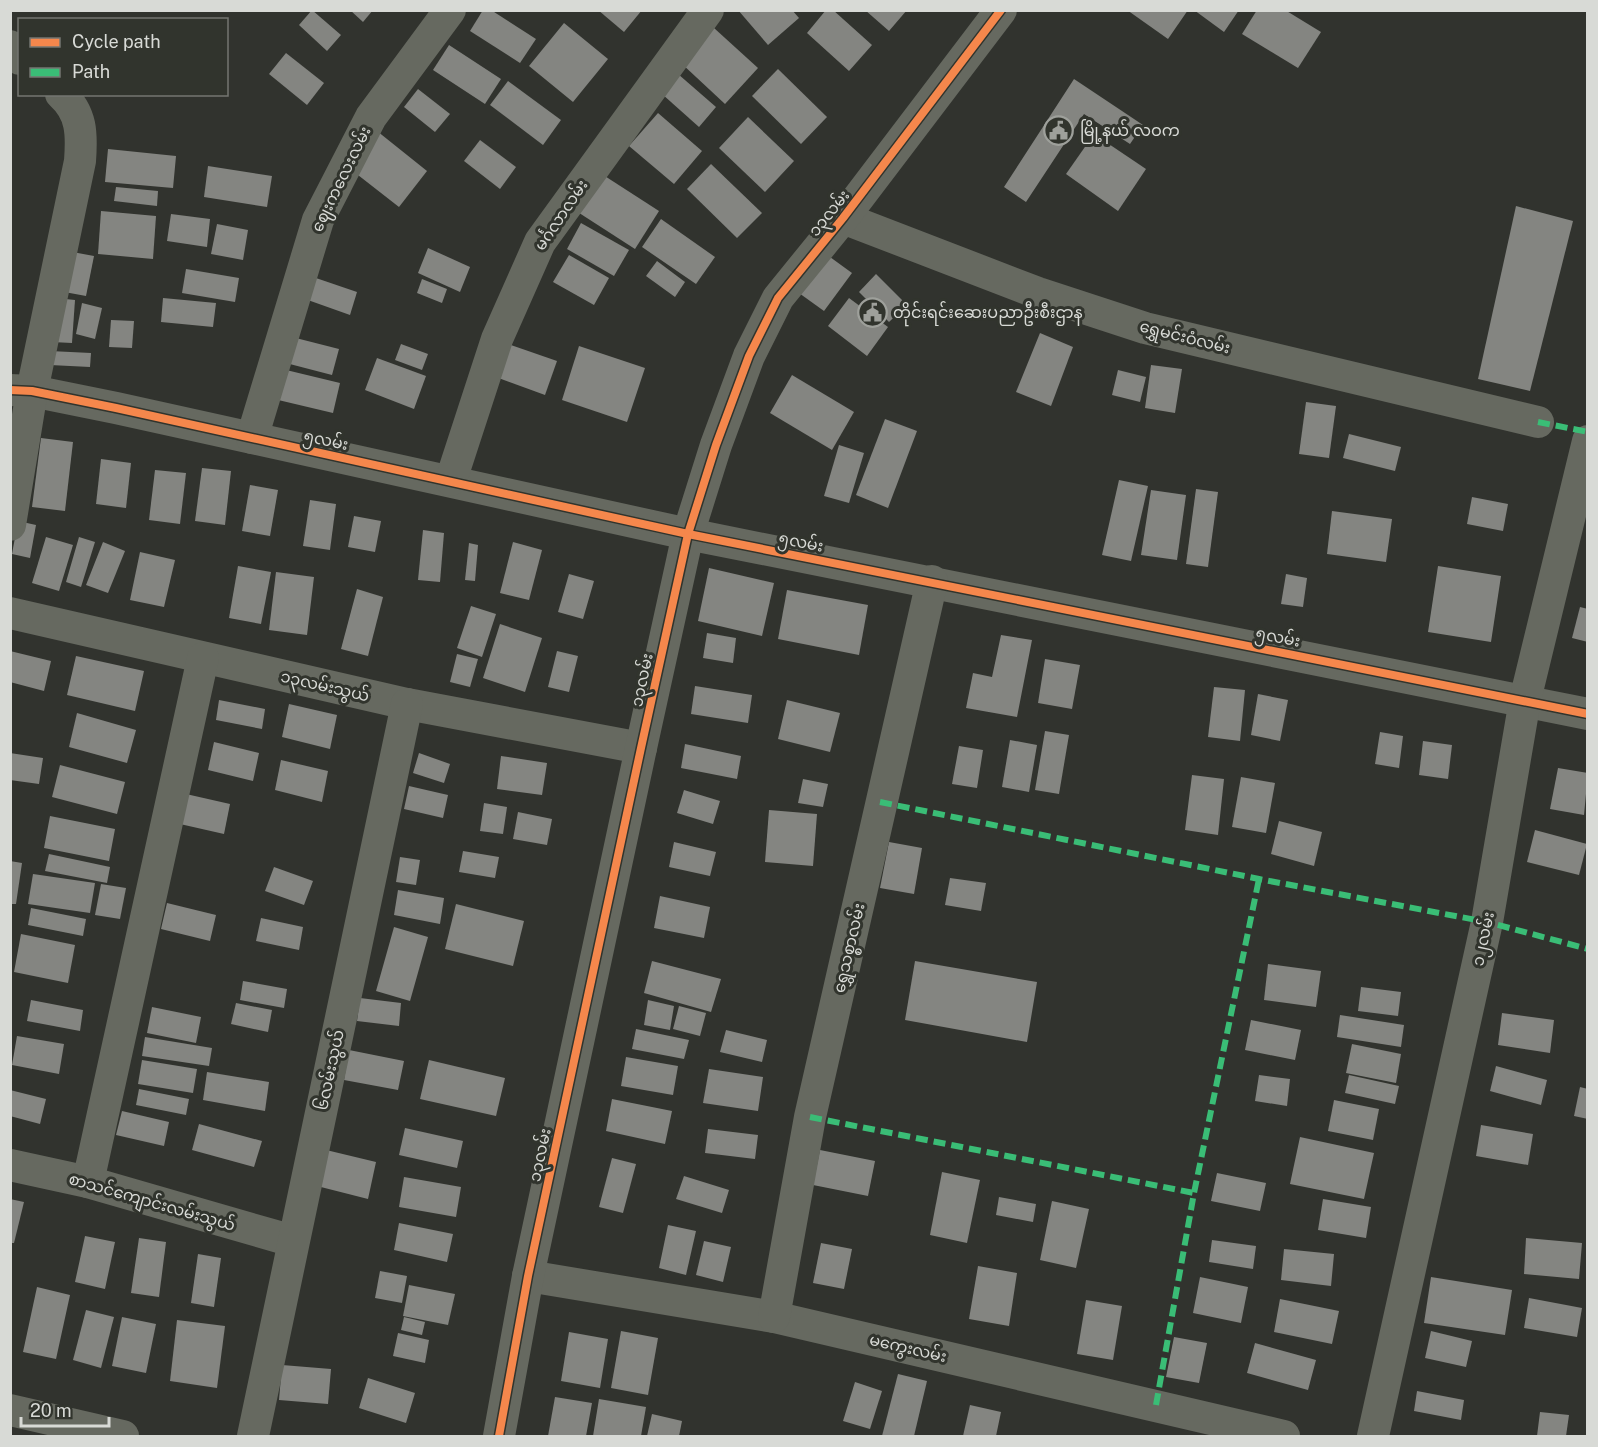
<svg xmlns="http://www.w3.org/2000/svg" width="1598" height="1447" viewBox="0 0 1598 1447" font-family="'Public Sans','Noto Sans Myanmar',sans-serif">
  <rect width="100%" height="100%" fill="#31332e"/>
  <g fill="#848581">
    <polygon points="312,10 341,35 327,51 299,25"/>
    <polygon points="350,10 373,10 363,22"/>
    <polygon points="483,10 491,10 536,39 520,63 470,31"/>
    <polygon points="598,10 642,10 624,32"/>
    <polygon points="738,10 792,10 799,18 768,45"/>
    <polygon points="826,10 833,10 872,45 849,71 807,33"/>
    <polygon points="865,10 907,10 889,31"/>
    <polygon points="1127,10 1188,10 1168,39"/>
    <polygon points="1194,10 1239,10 1224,32"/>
    <polygon points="1257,10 1285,10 1321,32 1298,68 1242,34"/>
    <polygon points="564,23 608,59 573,102 529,66"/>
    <polygon points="714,28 758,68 725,104 681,63"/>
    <polygon points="449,45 501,79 485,104 433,70"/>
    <polygon points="286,53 324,83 307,105 269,74"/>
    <polygon points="778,69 827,117 801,144 752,96"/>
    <polygon points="678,74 716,107 699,127 662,94"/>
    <polygon points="1074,79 1143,125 1130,144 1084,114 1026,202 1004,187"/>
    <polygon points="508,81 561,120 543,145 490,105"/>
    <polygon points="418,89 450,114 435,132 404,107"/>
    <polygon points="658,113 702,151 674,184 629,146"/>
    <polygon points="748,117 794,161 765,192 719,148"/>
    <polygon points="377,131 427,171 399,207 349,168"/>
    <polygon points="1094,134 1146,169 1118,211 1066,174"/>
    <polygon points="480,140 516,167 500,189 464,161"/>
    <polygon points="108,149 176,156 173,188 105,182"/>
    <polygon points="711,164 762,213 737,238 687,189"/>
    <polygon points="208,166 272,176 267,207 204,197"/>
    <polygon points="597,171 659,211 635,249 573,209"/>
    <polygon points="116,187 158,191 157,206 114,201"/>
    <polygon points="1516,206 1573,221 1530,391 1478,379"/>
    <polygon points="101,211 156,216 153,259 98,254"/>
    <polygon points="171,214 210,219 207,247 167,241"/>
    <polygon points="661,219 715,257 696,284 642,247"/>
    <polygon points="581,223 629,250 614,276 567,249"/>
    <polygon points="217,224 248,230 243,260 211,254"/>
    <polygon points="428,248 470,267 460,292 418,273"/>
    <polygon points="819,249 852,273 824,311 792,288"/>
    <polygon points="67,251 94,256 86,296 59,291"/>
    <polygon points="569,255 609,278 594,305 553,282"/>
    <polygon points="657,261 685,282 675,297 646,276"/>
    <polygon points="186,269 239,278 235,302 182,293"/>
    <polygon points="876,274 907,305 889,322 859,292"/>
    <polygon points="313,277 357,292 350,315 305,299"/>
    <polygon points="422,279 447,289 442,303 417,293"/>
    <polygon points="56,298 75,300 72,343 52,342"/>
    <polygon points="163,298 216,303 213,327 161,322"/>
    <polygon points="849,298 888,327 867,356 828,326"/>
    <polygon points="82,303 102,308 95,339 76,334"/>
    <polygon points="111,320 134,321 132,348 109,347"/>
    <polygon points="1040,333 1073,347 1051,406 1016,392"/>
    <polygon points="288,336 339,349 332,375 282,362"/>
    <polygon points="505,343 557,361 545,395 493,376"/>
    <polygon points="401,344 428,354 422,370 395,360"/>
    <polygon points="579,346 645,368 627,422 562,400"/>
    <polygon points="50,351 91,353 90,367 50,365"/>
    <polygon points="377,358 426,376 414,409 365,390"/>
    <polygon points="1151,365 1182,369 1175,413 1145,408"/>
    <polygon points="282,369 340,383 333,413 274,399"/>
    <polygon points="1118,370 1146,377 1140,402 1112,395"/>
    <polygon points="792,375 854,412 832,450 770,413"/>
    <polygon points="1306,402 1336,406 1329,458 1299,454"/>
    <polygon points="885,419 917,431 888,508 856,495"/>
    <polygon points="1349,434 1401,447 1395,471 1343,458"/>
    <polygon points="41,438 73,442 65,511 32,507"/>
    <polygon points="839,445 864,453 849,503 824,496"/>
    <polygon points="101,459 131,463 126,508 96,504"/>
    <polygon points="202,468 231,471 225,525 195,521"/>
    <polygon points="155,470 186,473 180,524 149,520"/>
    <polygon points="1119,480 1148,486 1131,561 1102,555"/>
    <polygon points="250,485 278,490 270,536 242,531"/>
    <polygon points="1196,489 1218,492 1208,567 1186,564"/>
    <polygon points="1151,490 1186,495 1177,560 1141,555"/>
    <polygon points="1472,497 1508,504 1503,531 1467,524"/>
    <polygon points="310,500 336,504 330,550 303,546"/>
    <polygon points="1332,511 1392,519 1386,562 1327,554"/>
    <polygon points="354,516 381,521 375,552 348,547"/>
    <polygon points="18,521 36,525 30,558 12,554"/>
    <polygon points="423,530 444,533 440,582 418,580"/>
    <polygon points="46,537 73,545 59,591 32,583"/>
    <polygon points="79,537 95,542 81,587 66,582"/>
    <polygon points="103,542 125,551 108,593 86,585"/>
    <polygon points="513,542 542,550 529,600 500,593"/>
    <polygon points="469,543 478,545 475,581 465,580"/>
    <polygon points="140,552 175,560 164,607 130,600"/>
    <polygon points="238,566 271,572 261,624 229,618"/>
    <polygon points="1438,566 1501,576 1491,642 1428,632"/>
    <polygon points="709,568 774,583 762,636 698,621"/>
    <polygon points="276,572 314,577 307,635 269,630"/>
    <polygon points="569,574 594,581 583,619 558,612"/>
    <polygon points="1286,574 1307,578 1303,607 1281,604"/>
    <polygon points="357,589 383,597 368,656 341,649"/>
    <polygon points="787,590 868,605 859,655 778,639"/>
    <polygon points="471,606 496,614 482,657 457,648"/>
    <polygon points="1580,607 1588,609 1588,642 1572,638"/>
    <polygon points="500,624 542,638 525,692 483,678"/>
    <polygon points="707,633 736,638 733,663 703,658"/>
    <polygon points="1001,635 1032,640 1017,717 966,708 973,673 992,677"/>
    <polygon points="10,651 51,661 44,691 10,682"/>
    <polygon points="557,651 578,656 569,692 548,687"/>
    <polygon points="457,654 478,659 470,687 450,682"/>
    <polygon points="76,656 144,671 135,711 67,695"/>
    <polygon points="1045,659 1080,665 1072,709 1038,703"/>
    <polygon points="695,686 752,695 748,723 691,714"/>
    <polygon points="1214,687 1245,690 1240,741 1208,737"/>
    <polygon points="1258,694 1288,700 1280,741 1251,735"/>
    <polygon points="219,700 265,709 262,729 216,720"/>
    <polygon points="787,700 840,713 830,752 778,739"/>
    <polygon points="289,704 337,715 330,749 282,737"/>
    <polygon points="77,713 136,730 127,763 69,747"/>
    <polygon points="1045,731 1069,735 1059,794 1035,790"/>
    <polygon points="1380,732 1403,736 1399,768 1375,764"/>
    <polygon points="1010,740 1037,745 1029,792 1002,787"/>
    <polygon points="1423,741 1452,745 1448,779 1419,775"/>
    <polygon points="214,742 259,753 253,781 208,770"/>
    <polygon points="685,744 741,756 737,779 681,768"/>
    <polygon points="959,746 983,750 977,788 952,784"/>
    <polygon points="10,753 43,758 39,784 10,780"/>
    <polygon points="419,753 450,764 444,783 413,773"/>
    <polygon points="501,756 547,763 542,795 497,789"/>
    <polygon points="281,760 328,771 322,802 275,790"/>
    <polygon points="60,765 125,782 117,814 52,797"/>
    <polygon points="1558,768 1588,773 1584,815 1550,809"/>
    <polygon points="1192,775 1224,779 1218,835 1185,830"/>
    <polygon points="1241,777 1275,783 1266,833 1232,827"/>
    <polygon points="803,779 828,784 823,807 798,803"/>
    <polygon points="409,786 448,795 443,818 404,809"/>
    <polygon points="684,790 720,801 713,824 677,813"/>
    <polygon points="186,794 230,804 224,834 180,824"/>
    <polygon points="484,803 507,807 503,834 480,831"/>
    <polygon points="769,810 817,814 813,866 765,862"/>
    <polygon points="518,812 552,819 547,845 513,839"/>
    <polygon points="50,816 115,829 109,861 44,848"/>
    <polygon points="1279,821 1322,832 1314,866 1271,854"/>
    <polygon points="1535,830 1587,844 1579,875 1527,862"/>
    <polygon points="674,842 716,852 710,876 669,867"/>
    <polygon points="889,842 922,848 914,894 880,888"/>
    <polygon points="463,851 499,857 495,878 459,872"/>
    <polygon points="49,854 110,867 107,883 45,871"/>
    <polygon points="400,857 420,860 416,885 396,882"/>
    <polygon points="10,861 22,863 16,904 10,904"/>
    <polygon points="274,867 313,881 304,905 265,891"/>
    <polygon points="33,874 95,883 90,913 28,904"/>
    <polygon points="950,878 986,883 981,911 945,905"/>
    <polygon points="101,884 126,888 120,919 95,915"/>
    <polygon points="398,890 444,898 440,924 394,915"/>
    <polygon points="660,896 710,907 704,938 654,928"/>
    <polygon points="167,903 216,915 210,941 161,929"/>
    <polygon points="456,904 524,921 513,966 445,949"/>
    <polygon points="31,908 86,919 83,936 28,925"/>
    <polygon points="261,918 303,927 299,950 256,941"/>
    <polygon points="394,927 428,937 410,1001 376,991"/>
    <polygon points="21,934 75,945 68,983 14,972"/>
    <polygon points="652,961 721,979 711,1012 644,993"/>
    <polygon points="915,961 1037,982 1027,1042 905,1020"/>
    <polygon points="1268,964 1321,971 1316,1007 1264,1000"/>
    <polygon points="243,981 287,989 284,1008 240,1000"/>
    <polygon points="1361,987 1401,992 1398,1016 1358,1011"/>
    <polygon points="360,998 401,1003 399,1026 357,1021"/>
    <polygon points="31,1000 83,1010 80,1031 27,1021"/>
    <polygon points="648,1000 674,1006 670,1030 644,1025"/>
    <polygon points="236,1003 272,1010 268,1032 231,1024"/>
    <polygon points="679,1006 706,1013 700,1036 673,1029"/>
    <polygon points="152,1007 201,1017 196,1043 147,1033"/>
    <polygon points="1502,1013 1554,1020 1550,1053 1498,1045"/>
    <polygon points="1340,1015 1404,1025 1401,1047 1337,1037"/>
    <polygon points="1251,1020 1301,1030 1295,1060 1245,1050"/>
    <polygon points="636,1029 689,1040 684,1059 632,1049"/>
    <polygon points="726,1030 767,1040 762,1062 720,1052"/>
    <polygon points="17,1036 64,1044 59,1074 12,1065"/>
    <polygon points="145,1037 212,1048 209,1066 142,1056"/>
    <polygon points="1352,1044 1401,1054 1396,1083 1346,1073"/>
    <polygon points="349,1050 404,1061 398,1090 344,1080"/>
    <polygon points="626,1057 678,1066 673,1095 621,1086"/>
    <polygon points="142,1060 197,1069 193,1093 138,1084"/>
    <polygon points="429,1060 505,1078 496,1116 420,1099"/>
    <polygon points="1496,1066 1547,1080 1541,1105 1490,1091"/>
    <polygon points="709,1069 763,1077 758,1111 703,1103"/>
    <polygon points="207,1072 269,1082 265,1111 203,1100"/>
    <polygon points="1259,1075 1290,1079 1287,1106 1255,1101"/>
    <polygon points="1349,1075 1399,1086 1395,1104 1345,1093"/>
    <polygon points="1580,1087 1588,1089 1588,1119 1574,1116"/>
    <polygon points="139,1089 189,1099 186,1115 136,1105"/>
    <polygon points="10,1090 46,1099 40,1124 10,1116"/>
    <polygon points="612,1099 672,1111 665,1144 606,1131"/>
    <polygon points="1334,1100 1379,1109 1373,1140 1328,1131"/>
    <polygon points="122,1111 169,1122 164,1146 116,1135"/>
    <polygon points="199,1124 262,1141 254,1167 192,1150"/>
    <polygon points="1481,1125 1533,1134 1528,1165 1476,1156"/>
    <polygon points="405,1128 463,1141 457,1168 399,1155"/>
    <polygon points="708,1129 758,1135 755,1159 705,1153"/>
    <polygon points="1300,1137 1374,1153 1364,1199 1290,1184"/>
    <polygon points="322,1149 376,1162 368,1199 313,1185"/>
    <polygon points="820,1150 875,1161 868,1196 813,1185"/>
    <polygon points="612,1158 636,1164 623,1213 599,1207"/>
    <polygon points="942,1172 980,1180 967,1243 930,1235"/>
    <polygon points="1217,1173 1266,1183 1260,1211 1211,1201"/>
    <polygon points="684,1176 729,1190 722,1213 676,1199"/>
    <polygon points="404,1177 461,1187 456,1217 399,1207"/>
    <polygon points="999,1197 1036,1204 1033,1222 996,1215"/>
    <polygon points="10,1199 24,1202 14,1243 10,1243"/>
    <polygon points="1323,1199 1371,1207 1366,1238 1318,1230"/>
    <polygon points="1052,1201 1089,1209 1076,1268 1040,1260"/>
    <polygon points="399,1223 453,1234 447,1262 394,1250"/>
    <polygon points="668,1225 696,1231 686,1275 659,1268"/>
    <polygon points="85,1236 115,1242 105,1289 75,1282"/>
    <polygon points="139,1238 166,1242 159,1297 131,1293"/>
    <polygon points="1526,1238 1582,1243 1579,1279 1524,1274"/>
    <polygon points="1212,1240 1256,1246 1253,1269 1209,1262"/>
    <polygon points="704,1241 731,1247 723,1282 696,1275"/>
    <polygon points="821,1243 852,1249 844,1289 813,1283"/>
    <polygon points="1284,1249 1334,1254 1331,1286 1281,1280"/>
    <polygon points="198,1254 221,1258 214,1307 191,1303"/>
    <polygon points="978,1266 1017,1273 1009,1326 969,1319"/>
    <polygon points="380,1271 407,1276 402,1303 375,1298"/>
    <polygon points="1200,1277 1248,1287 1241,1323 1193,1313"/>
    <polygon points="1431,1277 1512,1290 1505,1335 1424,1323"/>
    <polygon points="409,1285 455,1294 448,1325 403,1316"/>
    <polygon points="37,1287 70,1295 56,1359 23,1352"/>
    <polygon points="1529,1298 1582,1308 1577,1337 1524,1328"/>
    <polygon points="1280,1299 1339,1311 1332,1344 1274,1332"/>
    <polygon points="1086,1300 1122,1306 1113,1360 1077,1354"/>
    <polygon points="86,1310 114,1317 101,1368 73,1360"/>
    <polygon points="122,1317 156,1324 146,1373 112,1366"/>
    <polygon points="404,1317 425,1322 422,1335 401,1330"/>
    <polygon points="177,1320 225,1326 217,1388 170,1381"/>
    <polygon points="621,1331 658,1338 648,1395 611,1388"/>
    <polygon points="1431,1331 1472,1341 1466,1367 1425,1358"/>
    <polygon points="569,1332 608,1339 600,1388 561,1381"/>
    <polygon points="398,1333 429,1340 425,1363 393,1356"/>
    <polygon points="1174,1337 1207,1343 1199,1383 1166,1377"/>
    <polygon points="1255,1343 1316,1360 1308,1390 1247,1373"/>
    <polygon points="282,1365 331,1369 328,1404 279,1400"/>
    <polygon points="898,1374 927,1381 914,1436 882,1436"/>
    <polygon points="368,1378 415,1393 406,1423 359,1408"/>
    <polygon points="855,1382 882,1391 870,1429 843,1421"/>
    <polygon points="1417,1391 1464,1400 1461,1420 1414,1411"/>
    <polygon points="555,1397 592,1403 586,1436 548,1436"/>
    <polygon points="599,1399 646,1407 641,1436 593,1436"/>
    <polygon points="970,1405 1001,1412 996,1436 963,1436"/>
    <polygon points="1540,1412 1569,1415 1566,1436 1537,1436"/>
    <polygon points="652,1414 682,1421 679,1436 647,1436"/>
  </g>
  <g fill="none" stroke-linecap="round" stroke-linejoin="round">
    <g stroke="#666960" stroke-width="32">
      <polyline points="10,46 20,59"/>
      <polyline points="843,218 1038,293 1145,328 1538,422"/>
      <polyline points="10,390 32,391 116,408 688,534 1588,714"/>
      <polyline points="252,438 318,220 371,117 450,10"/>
      <polyline points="451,480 497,339 540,242 708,10"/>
      <path d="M10 525 32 391 80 161C82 134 82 113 61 94"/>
      <polyline points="10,613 407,704 641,748"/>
      <polyline points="10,1165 88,1182 293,1241"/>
      <polyline points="88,1182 203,658"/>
      <polyline points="528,1276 774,1317 1284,1436"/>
      <polyline points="774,1317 810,1117 932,581"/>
      <polyline points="10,1410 123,1436"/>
      <polyline points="253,1436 407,704"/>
      <polyline points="499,1436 528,1276 641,748 688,534 716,445 749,356 778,298 843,218 1001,10"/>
      <polyline points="1373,1436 1487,922 1525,700 1588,441"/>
    </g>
    <g stroke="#3abd76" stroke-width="6" stroke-dasharray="12 6" stroke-linecap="butt">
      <polyline points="1538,422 1588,432"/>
      <polyline points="880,802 1259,879 1487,922 1588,949"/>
      <polyline points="810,1117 1194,1193"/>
      <polyline points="1156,1405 1194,1193 1259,879"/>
    </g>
    <defs>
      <g id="cycleway">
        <polyline points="10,390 32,391 116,408 688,534 1588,714"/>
        <polyline points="499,1436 528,1276 641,748 688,534 716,445 749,356 778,298 843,218 1001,10"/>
      </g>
    </defs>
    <use href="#cycleway" stroke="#31342d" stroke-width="11"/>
    <use href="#cycleway" stroke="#f5874c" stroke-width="8"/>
  </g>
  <defs>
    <symbol id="civic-ring" viewBox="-11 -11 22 22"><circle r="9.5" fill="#31342d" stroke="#9ea09b" stroke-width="1.5"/><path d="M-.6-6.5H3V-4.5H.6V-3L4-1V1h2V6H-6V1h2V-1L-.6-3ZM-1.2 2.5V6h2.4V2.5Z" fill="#9ea09b"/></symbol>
  </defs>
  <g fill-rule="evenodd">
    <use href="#civic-ring" x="1042" y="114" width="33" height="33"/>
    <use href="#civic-ring" x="856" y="296" width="33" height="33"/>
  </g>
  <g text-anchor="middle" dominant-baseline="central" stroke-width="6" stroke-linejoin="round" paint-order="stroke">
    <g font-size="16" fill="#d8dad6" stroke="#31342d" text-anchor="start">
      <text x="1080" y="130">မြို့နယ် လဝက</text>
      <text x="893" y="312">တိုင်းရင်းဆေးပညာဦးစီးဌာန</text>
    </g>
    <g font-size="16" fill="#d8dad6" stroke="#31342d">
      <text transform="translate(341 179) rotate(-64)">ဈေးကလေးလမ်း</text>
      <text transform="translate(829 213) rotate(-51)">၁၃လမ်း</text>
      <text transform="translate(561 215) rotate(-56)">မင်္ဂလာလမ်း</text>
      <text transform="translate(1185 337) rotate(14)">ရွှေမင်းဝံလမ်း</text>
      <text transform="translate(326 440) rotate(12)">၅လမ်း</text>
      <text transform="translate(801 542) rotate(11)">၅လမ်း</text>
      <text transform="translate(1278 637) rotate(11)">၅လမ်း</text>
      <text transform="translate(642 680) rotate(-78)">၁၃လမ်း</text>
      <text transform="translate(325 686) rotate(13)">၁၃လမ်းသွယ်</text>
      <text transform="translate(1483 939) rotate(-78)">၁၂လမ်း</text>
      <text transform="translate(849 948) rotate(-77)">ရွှေသစ္စာလမ်း</text>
      <text transform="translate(330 1070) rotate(-78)">၆လမ်းသွယ်</text>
      <text transform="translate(540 1155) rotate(-78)">၁၃လမ်း</text>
      <text transform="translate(152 1202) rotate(16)">စာသင်ကျောင်းလမ်းသွယ်</text>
      <text transform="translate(908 1348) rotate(13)">မကွေးလမ်း</text>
    </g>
  </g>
  <rect width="1598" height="1447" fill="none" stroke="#d8dad6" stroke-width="24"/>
  <rect x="18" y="18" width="210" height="78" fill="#31342d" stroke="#747671" stroke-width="1.5"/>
  <rect x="30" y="38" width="30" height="9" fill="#f5874c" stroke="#747671" stroke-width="1.5"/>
  <text x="72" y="48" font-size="18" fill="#d8dad6">Cycle path</text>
  <rect x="30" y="68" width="30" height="9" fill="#3abd76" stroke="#747671" stroke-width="1.5"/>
  <text x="72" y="78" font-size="18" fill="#d8dad6">Path</text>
  <path d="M21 1417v9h88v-9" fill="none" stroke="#d8dad6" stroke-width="3"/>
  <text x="30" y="1417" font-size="18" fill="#d8dad6" stroke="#31342d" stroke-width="4.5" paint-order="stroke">20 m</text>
</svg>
